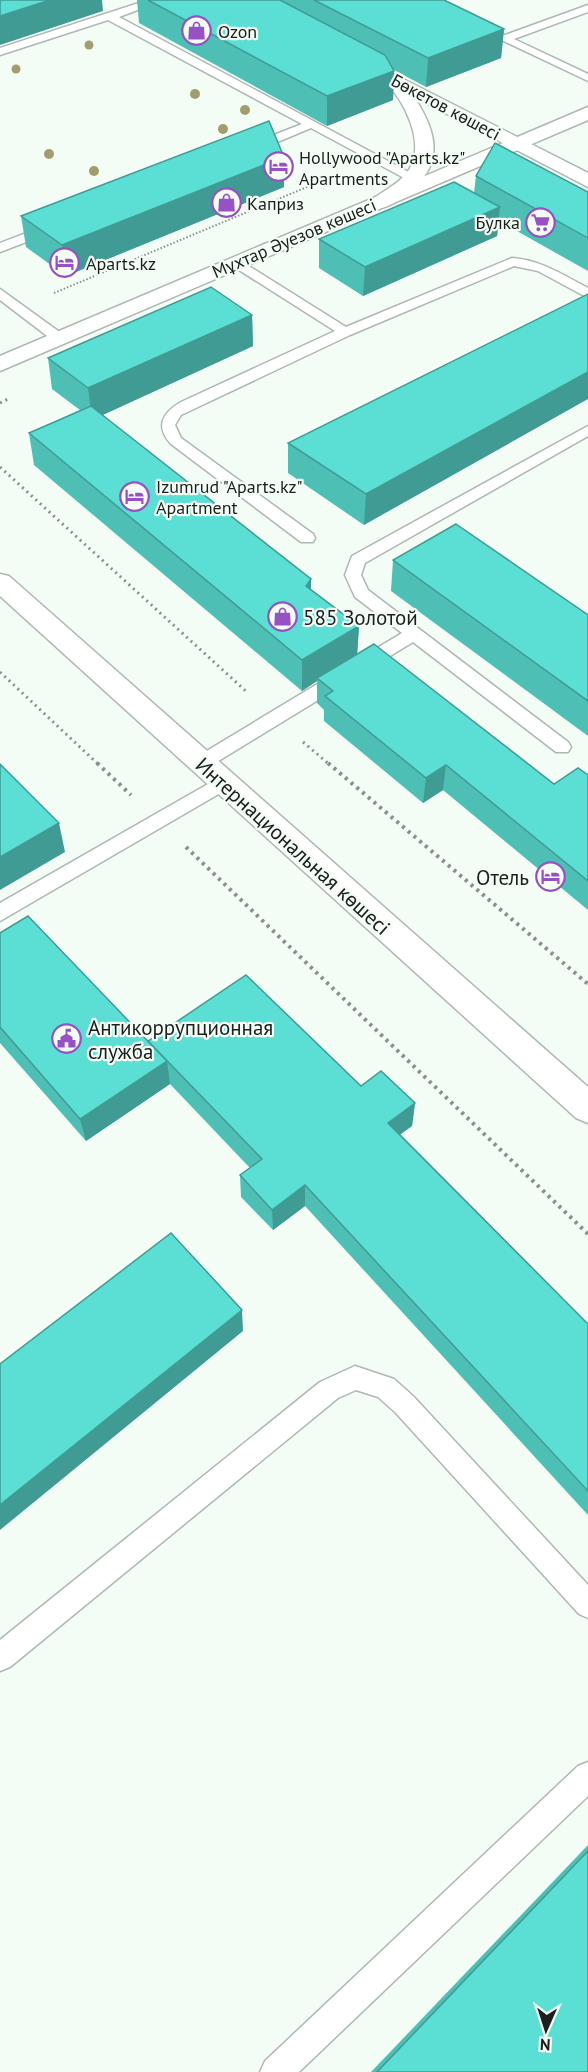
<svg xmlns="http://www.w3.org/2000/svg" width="588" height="2072" viewBox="0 0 588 2072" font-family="'PT Sans',sans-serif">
  <rect width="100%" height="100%" fill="#f3fdf6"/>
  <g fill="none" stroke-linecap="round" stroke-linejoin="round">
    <defs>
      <g id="service">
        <polygon points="148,0 164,0 119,17 429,183 427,186 419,186 311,128 256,151 248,151 248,145 302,124 108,20 0,55 0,48"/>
        <polygon points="588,5 588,12 514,39 588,74 588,81 472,26 481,24 505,35"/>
        <polygon points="50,224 55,225 55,231 0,252 0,243"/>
        <path d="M236 258 346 327 512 258C541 260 563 275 588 288V298L538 271 514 266 350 335 181 415 175 425 181 438 313 534 315 538 313 542H301L171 444C155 427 162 413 181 402L335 331 231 265V259Z"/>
        <polygon points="0,289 65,336 65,342 55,342 0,300"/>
        <polygon points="588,426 588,436 365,563 361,575 368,590 568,742 571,747 568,752 556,752 413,642 207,768 195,768 192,763 195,758 402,633 355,597 345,575 352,556"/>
        <polygon points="222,776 229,778 231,783 229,788 0,921 0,903"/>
        <polygon points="355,1366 394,1379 413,1396 588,1585 588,1618 579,1614 395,1412 378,1397 356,1390 338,1398 10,1667 0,1671 0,1640 320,1382"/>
        <polygon points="588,1762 588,1796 299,2072 260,2072 265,2061 578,1766"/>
      </g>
      <polygon id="tertiary" points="588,107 588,120 0,371 0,356"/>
      <g id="secondary">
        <path d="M354 54 588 173V187L414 97C440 136 444 169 402 197 392 204 385 210 373 207L370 203 373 199C386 189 404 181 411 166 424 140 404 100 385 82 376 74 359 69 348 63L345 59 348 55Z"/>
        <polygon points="0,574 9,576 588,1087 588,1123 576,1118 0,596"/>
      </g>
    </defs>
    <use href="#service" stroke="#aeb7b1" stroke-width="3"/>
    <use href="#tertiary" stroke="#aeb7b1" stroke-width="3"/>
    <use href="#secondary" stroke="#aeb7b1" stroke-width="3"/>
    <polyline stroke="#8a918c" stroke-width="2" stroke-dasharray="1.5 2" stroke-linecap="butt" points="54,293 338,174"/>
    <g stroke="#8a918c" stroke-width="3" stroke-dasharray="2 4" stroke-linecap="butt">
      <polyline points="0,403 8,399"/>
      <polyline points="0,467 248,693"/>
      <polyline points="0,672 99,765"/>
      <polyline points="303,742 330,765"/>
    </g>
    <g stroke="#8a918c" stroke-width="4" stroke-dasharray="3 4.5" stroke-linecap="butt">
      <polyline points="97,763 131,795"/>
      <polyline points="328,763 588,984"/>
      <polyline points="186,847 588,1234"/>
    </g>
    <use href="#service" fill="#fff" fill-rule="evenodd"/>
    <use href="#tertiary" fill="#fff" fill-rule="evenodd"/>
    <use href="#secondary" fill="#fff" fill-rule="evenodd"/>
  </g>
  <g fill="#a29d6f">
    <circle cx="89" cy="45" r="4.5"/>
    <circle cx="16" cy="69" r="4.5"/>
    <circle cx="195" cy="94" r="5"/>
    <circle cx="245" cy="110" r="5"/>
    <circle cx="223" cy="129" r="5"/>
    <circle cx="49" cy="154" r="5"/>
    <circle cx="94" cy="171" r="5"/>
  </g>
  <g fill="#4ebfb5">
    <polygon points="137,0 444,0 504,29 501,58 426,87 394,70 393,100 327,126 139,23"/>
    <polygon points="284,157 284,187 66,276 26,247 21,216"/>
    <polygon points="476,176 588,192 588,271 499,221 497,236 363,296 319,268 319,239 474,193"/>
    <polygon points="588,294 364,525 288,473 288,443"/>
    <polygon points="252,315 253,346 102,415 311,579 311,589 359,626 357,654 554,784 588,775 588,910 443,790 423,803 324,721 324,710 317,703 317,681 302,691 34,465 29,433 80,410 52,389 48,358"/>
    <polygon points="393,560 588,615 588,736 391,591"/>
    <polygon points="0,933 148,1041 361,1086 415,1103 412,1126 400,1134 588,1324 588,1515 305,1206 273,1230 241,1197 240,1175 250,1168 170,1084 86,1141 0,1043"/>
    <polygon points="588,1845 588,2072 371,2072"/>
  </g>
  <g fill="#409b94">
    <polygon points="50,0 102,0 103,11 0,45 0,16"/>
    <polygon points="504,29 501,58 426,87 428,58"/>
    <polygon points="394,71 393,100 327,126 327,96"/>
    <polygon points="284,157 284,187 66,276 62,245"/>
    <polygon points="500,207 497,236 363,296 365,267"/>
    <polygon points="252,315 253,346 92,420 88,388"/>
    <polygon points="588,372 588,399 364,525 366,494"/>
    <polygon points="311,579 311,610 306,586"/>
    <polygon points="359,626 357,657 317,678 317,681 302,691 302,660"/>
    <polygon points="446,765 443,790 423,803 426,778"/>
    <polygon points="59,823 65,852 0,890 0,857"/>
    <polygon points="167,1061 170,1084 86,1141 80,1119"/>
    <polygon points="415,1103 412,1126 386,1145 388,1123"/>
    <polygon points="305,1185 305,1206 273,1230 272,1210"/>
    <polygon points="242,1310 243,1331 0,1530 0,1505"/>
  </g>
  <g fill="#5bded3" stroke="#409b94" stroke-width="1.5">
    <polygon points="0,0 50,0 0,16"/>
    <polygon points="148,0 280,0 385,55 394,71 327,96"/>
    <polygon points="314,0 444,0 504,29 428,58"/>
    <polygon points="269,121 284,157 62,245 21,216"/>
    <polygon points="495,143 588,192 588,238 476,176"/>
    <polygon points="454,182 500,207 365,267 319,239"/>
    <polygon points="211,287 252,315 88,388 48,358"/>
    <polygon points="588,294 588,372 366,494 288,443"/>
    <polygon points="91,406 311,579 306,586 359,626 302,660 29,433"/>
    <polygon points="456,524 588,615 588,701 393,560"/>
    <polygon points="374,644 554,784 578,768 588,775 588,881 446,765 426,778 325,696 333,691 317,678"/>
    <polygon points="0,764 59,823 0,857"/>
    <polygon points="28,916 167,1061 80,1119 0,1027 0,933"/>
    <polygon points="246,975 361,1086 381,1071 415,1103 388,1123 588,1324 588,1491 305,1185 272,1210 240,1175 262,1159 148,1041"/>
    <polygon points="171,1233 242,1310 0,1505 0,1364"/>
    <polygon points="588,1851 588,2072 377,2072"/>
  </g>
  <defs>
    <symbol id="shop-ring" viewBox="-11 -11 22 22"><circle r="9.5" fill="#f3fdf6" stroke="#9851c5" stroke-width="1.5"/><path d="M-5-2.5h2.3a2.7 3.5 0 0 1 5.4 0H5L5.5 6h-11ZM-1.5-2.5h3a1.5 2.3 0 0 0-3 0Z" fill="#9851c5"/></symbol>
    <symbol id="hotel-ring" viewBox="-11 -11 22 22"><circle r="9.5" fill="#f3fdf6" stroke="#9851c5" stroke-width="1.5"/><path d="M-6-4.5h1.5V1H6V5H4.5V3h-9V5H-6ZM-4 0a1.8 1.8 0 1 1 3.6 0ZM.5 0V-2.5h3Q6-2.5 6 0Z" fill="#9851c5"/></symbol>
    <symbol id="supermarket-ring" viewBox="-11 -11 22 22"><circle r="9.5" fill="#f3fdf6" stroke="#9851c5" stroke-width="1.5"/><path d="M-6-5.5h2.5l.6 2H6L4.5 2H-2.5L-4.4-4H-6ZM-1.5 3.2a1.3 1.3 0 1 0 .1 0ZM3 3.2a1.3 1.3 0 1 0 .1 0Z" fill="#9851c5"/></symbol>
    <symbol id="civic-ring" viewBox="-11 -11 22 22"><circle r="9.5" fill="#f3fdf6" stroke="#9851c5" stroke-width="1.5"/><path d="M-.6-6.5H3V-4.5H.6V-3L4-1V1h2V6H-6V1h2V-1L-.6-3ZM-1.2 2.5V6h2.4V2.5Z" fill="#9851c5"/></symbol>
  </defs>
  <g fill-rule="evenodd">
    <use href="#shop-ring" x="180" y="14" width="33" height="33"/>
    <use href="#hotel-ring" x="262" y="150" width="33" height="33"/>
    <use href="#shop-ring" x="210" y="186" width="33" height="33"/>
    <use href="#supermarket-ring" x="524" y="206" width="33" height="33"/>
    <use href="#hotel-ring" x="48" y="246" width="33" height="33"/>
    <use href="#hotel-ring" x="118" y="480" width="33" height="33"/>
    <use href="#shop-ring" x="266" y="600" width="33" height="33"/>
    <use href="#hotel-ring" x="534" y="860" width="33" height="33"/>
    <use href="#civic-ring" x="50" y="1022" width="33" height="33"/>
  </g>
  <g text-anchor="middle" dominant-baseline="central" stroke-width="4.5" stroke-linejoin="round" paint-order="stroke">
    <g font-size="18" fill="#1c1f1d" stroke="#f3fdf6" text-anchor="start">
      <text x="218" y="31">Ozon</text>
      <text x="299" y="157">Hollywood "Aparts.kz"<tspan x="299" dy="21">Apartments</tspan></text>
      <text x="247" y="203">Каприз</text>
      <text x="520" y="222" text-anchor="end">Булка</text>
      <text x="86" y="263">Aparts.kz</text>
      <text x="156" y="486">Izumrud "Aparts.kz"<tspan x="156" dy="21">Apartment</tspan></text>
    </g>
    <g font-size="18" fill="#1c1f1d" stroke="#f3fdf6">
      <text transform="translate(446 107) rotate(28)">Бөкетов көшесі</text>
      <text transform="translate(294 238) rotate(-23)">Мұхтар Әуезов көшесі</text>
    </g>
    <g font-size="21" fill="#1c1f1d" stroke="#f3fdf6" text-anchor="start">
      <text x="303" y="617">585 Золотой</text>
      <text x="529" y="877" text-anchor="end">Отель</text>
      <text x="88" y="1027">Антикоррупционная<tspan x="88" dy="24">служба</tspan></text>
    </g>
    <g font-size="21" fill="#1c1f1d" stroke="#f3fdf6">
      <text transform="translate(293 846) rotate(42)">Интернациональная көшесі</text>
    </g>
  </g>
  <g transform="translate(546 2030) rotate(183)" stroke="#f3fdf6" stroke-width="4.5" paint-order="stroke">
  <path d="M0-4.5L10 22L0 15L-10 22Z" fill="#1c1f1d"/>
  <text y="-9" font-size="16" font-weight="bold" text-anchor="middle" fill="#1c1f1d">N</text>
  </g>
</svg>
